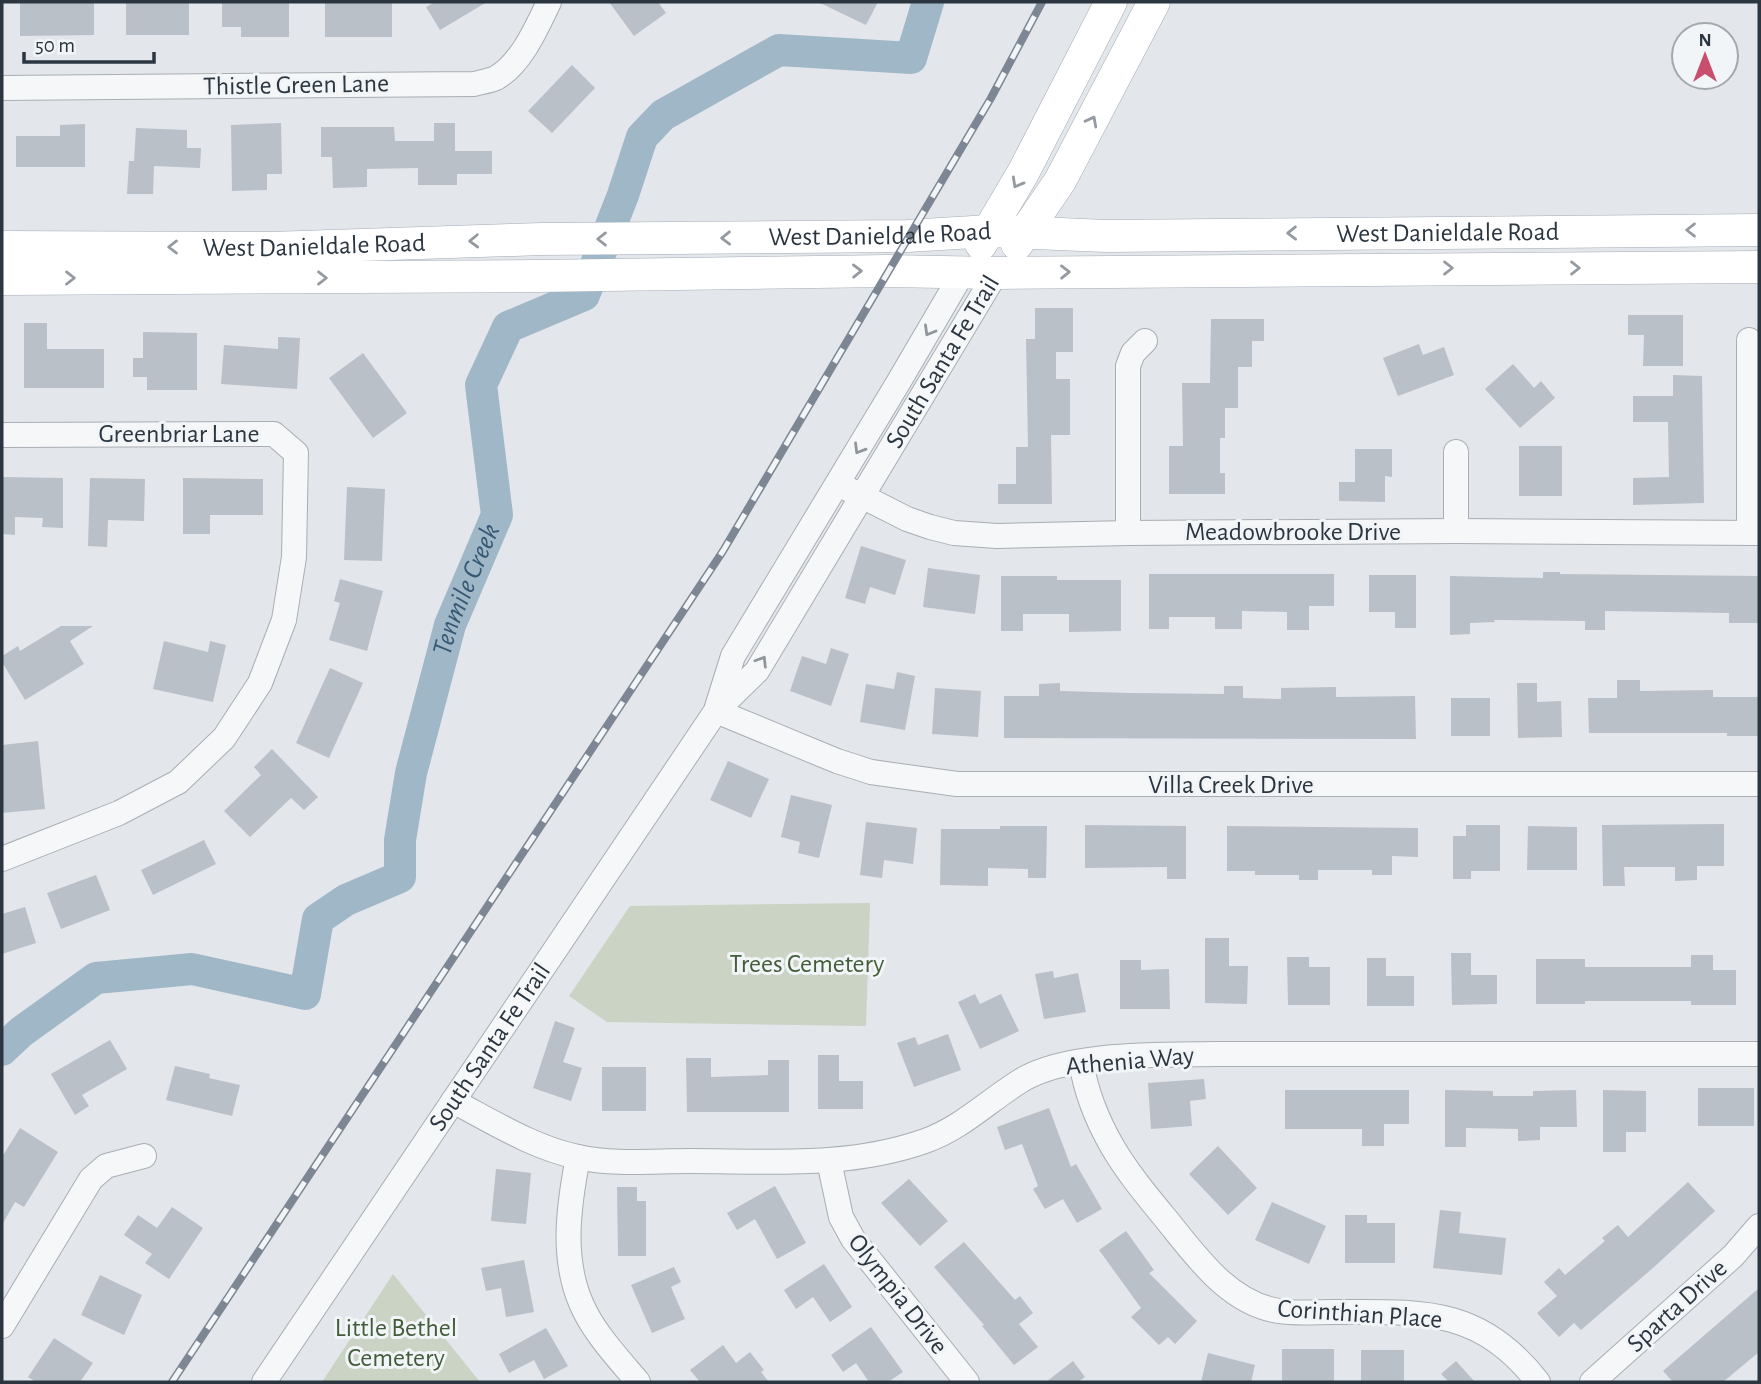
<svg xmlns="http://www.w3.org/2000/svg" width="1761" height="1384" font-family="'Alegreya Sans',sans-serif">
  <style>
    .green { fill: #cad3c4 }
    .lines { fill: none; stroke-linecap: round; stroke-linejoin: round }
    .river { stroke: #a0b7c8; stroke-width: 32 }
    .building { fill: #bac0c7 }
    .minor-casing { stroke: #a8aeb4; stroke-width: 26 }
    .major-casing { stroke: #a3acb5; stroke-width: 33 }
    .minor { stroke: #f5f7f8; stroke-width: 24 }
    .major { stroke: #fff; stroke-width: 32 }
    .rail-casing { stroke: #7d8793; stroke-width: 8 }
    .rail { stroke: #f2f5f7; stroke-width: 5; stroke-dasharray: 16; stroke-linecap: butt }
    .oneway { stroke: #959aa0 }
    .oneway2 { stroke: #90969c }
    .labels { text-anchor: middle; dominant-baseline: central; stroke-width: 6; stroke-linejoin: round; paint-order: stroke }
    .street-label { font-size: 26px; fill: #2b3641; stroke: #f2f5f7 }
    .park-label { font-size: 26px; fill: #435c39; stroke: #f2f5f7 }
    .water-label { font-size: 28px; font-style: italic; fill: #375873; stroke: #f2f5f7 }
  </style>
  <rect width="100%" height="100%" fill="#e3e6ea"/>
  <path class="green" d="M870 903 866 1026 607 1022 569 996 630 906Z
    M393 1274 480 1382H322Z"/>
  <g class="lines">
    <path class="river" id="s1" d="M2 1050 21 1032 96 978 192 969 305 994 318 919 346 900 400 877V840L411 773 450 625 497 515 481 385 508 327 584 295 623 195 642 137 663 115 779 50 911 58 928 2"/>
  </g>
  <path class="building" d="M20 2H94V35L20 36Z
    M126 2H189V35H126Z
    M222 2H289V37H241V27H222Z
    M325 2H392V37H325Z
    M435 2H487L440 30 426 7Z
    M609 2H658L666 13 634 36Z
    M818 2H878L866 25Z
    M572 65 595 88 552 133 528 111Z
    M281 123 282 174H267V190L232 191 231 125Z
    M434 123H455V151H492V174H457V185H418V168L367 169V187L333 188 332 157H321V127H394L395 141H434Z
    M85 124V167H16V136H60V125Z
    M136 128 187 130V148H201L200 168 154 166 153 194H127L129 161H134Z
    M1035 308H1073V352H1056V379H1070V435H1051L1052 504H998V484H1016V447H1028L1026 339H1035Z
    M1628 315H1683V366H1643L1644 335H1628Z
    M1211 319H1264V341H1252V367H1238V408H1225V438H1220V473H1225V494H1169V446H1183L1182 383H1210Z
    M24 323H47V349H104V388H24Z
    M143 332 197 333V390H147V377H133V358H143Z
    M278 337 300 338 297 389 221 384 224 345 278 349Z
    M1419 344 1423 355 1444 347 1454 375 1398 396 1383 358Z
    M363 353 407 413 373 438 329 378Z
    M1513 364 1534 388 1541 381 1555 398 1520 428 1485 389Z
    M1673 375 1702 376 1704 503 1633 505V478L1669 477 1668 422H1633V396H1673Z
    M1519 446H1562V496H1519Z
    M1355 449H1392V477L1385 476V502L1339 501V482H1355Z
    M2 477 63 478V528L42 527 43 518 15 517V535L2 534Z
    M90 478 145 479 144 521 108 520 107 547 88 546Z
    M183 478 263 479V515H210V534H183Z
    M347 487 385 489 382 561 344 560Z
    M861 546 906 560 895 595 870 587 865 604 845 598Z
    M928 568 980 575 975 614 923 607Z
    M1543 572H1560V574L1759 576V623H1729V613L1605 611V630H1585V621L1494 620 1495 622 1470 623V634L1450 635V576L1543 578Z
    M1149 574H1334V606H1309V630H1287V612L1242 611V629H1215V617H1169V629H1149Z
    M1369 575H1416V628H1395V612H1369Z
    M1001 576H1057V580H1121V631L1069 632V614H1023V631H1001Z
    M340 579 383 591 367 651 329 640 340 603 334 601Z
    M61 626H93L70 641 84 664 25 700 2 662V656L18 646 20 651Z
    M164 641 208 652 210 641 226 645 213 702 153 689Z
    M831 648 849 654 831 706 790 691 802 656 826 664Z
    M330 668 363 683 329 758 296 743Z
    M897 672 915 676 905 730 860 722 866 684 894 689Z
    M1617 680H1640V691L1713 690V697H1759V736H1727V733H1589L1588 698H1617Z
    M1060 683V691L1130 693 1224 694V686H1243V698L1281 699V688L1336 687V697L1415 696 1416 739 1004 738V696H1039V684Z
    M1517 683H1537V702L1561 701 1562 737 1518 738Z
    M935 688 981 691 978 737 932 734Z
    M1451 698H1490V736H1451Z
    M38 741 45 809 2 813V745Z
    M272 749 318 797 304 810 291 798 250 837 224 811 261 775 254 767Z
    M728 761 769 779 751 818 710 800Z
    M791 795 832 805 819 858 798 853 800 842 781 837Z
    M866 822 917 828 913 864 884 860 882 878 860 875Z
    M1724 824V866H1697V880L1675 881V867H1624L1625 886H1603L1602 825Z
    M1085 825 1186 826V879H1167V867L1085 868Z
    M1466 825H1500V871H1471V879H1453V836H1466Z
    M1000 826H1047L1046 878H1028V869L988 868V886L940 885 941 829H1000Z
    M1227 826 1418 828V857L1392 856V875H1372V870H1318V880H1299V875H1255V871H1227Z
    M1528 826 1577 827V870H1527Z
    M204 840 216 864 153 895 141 870Z
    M96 875 110 910 61 929 47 893Z
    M25 907 36 943 2 954V914Z
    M1205 938H1229V966H1248L1247 1004 1205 1003Z
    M1451 953H1471V975H1497V1004L1452 1005Z
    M1691 955H1713V970H1736V1005H1691V1001H1585V1004H1536V959H1585V967H1691Z
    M1287 957H1309V967H1330V1005H1288Z
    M1367 958H1386V976H1414V1006H1367Z
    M1120 960H1141V970L1169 969 1170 1009H1120Z
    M1053 971 1054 978 1078 973 1086 1012 1044 1019 1035 974Z
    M975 994 980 1004 1001 994 1019 1031 980 1049 958 1002Z
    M555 1021 575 1028 563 1062 582 1068 571 1101 533 1088Z
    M948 1034 961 1070 914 1087 897 1043 915 1037 918 1045Z
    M110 1040 127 1069 82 1095 89 1106 75 1115 51 1074Z
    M818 1055H839V1081H863V1109H818Z
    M686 1058H711V1077L768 1075V1060H789V1112H687Z
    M175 1066 210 1074 209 1078 240 1085 232 1116 166 1100Z
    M602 1067H646V1111H602Z
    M1204 1079 1206 1099 1190 1101 1192 1126 1151 1129 1148 1083Z
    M1698 1088H1754V1126H1698Z
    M1285 1090H1409V1124H1384V1146H1362V1129H1285Z
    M1445 1090 1493 1091V1096H1533V1091L1576 1090 1577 1127H1540V1140L1518 1141V1129L1466 1128V1147H1445Z
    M1603 1090 1646 1091V1132H1626V1152H1603Z
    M1049 1108 1071 1167 1076 1164 1102 1209 1077 1223 1063 1199 1045 1209 1033 1189 1038 1186 1022 1144 1005 1150 997 1127Z
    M20 1128 58 1152 24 1207 15 1202 2 1225V1157Z
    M1218 1146 1257 1188 1228 1215 1189 1174Z
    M496 1169 531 1173 526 1224 491 1221Z
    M909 1179 948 1221 920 1246 881 1203Z
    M1688 1182 1715 1211 1654 1267 1581 1330 1574 1323 1559 1337 1537 1313 1557 1296 1544 1282 1559 1268 1565 1275 1605 1241 1602 1238 1618 1225 1628 1237Z
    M775 1186 806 1243 777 1259 755 1219 737 1230 727 1213Z
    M617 1187H637V1201H646V1256H618Z
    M1272 1202 1326 1226 1309 1264 1255 1240Z
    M172 1207 203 1228 169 1279 145 1263 152 1254 124 1235 138 1215 157 1228Z
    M1440 1210 1461 1212 1459 1233 1506 1238 1502 1275 1433 1268Z
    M1345 1215H1367V1223H1395V1263H1345Z
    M1126 1231 1154 1270 1149 1273 1197 1321 1175 1344 1168 1337 1159 1345 1131 1317 1141 1308 1099 1250Z
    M964 1242 1015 1300 1020 1296 1033 1313 1019 1324 1038 1347 1014 1365 982 1326 984 1325 934 1267Z
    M524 1260 534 1312 506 1317 501 1288 486 1291 481 1268Z
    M824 1264 852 1307 830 1322 813 1297 796 1309 784 1290Z
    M674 1267 681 1282 671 1287 685 1319 652 1333 631 1285Z
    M100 1275 142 1295 124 1335 81 1315Z
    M1759 1288V1352L1723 1382H1673L1663 1371Z
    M871 1327 903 1372 888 1382H869L856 1363 843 1372 831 1355Z
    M546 1328 568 1366 544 1379 534 1360 509 1373 499 1354Z
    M54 1338 93 1363 80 1382H36L28 1377Z
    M723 1345 736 1363 750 1352 764 1370 761 1372 769 1382H700L690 1370Z
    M1282 1349H1334V1382H1282Z
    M1361 1350H1404V1382H1361Z
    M1208 1353 1255 1365 1251 1382H1201Z
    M1073 1361 1085 1377 1078 1382H1046Z
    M1456 1361 1475 1382H1449L1441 1374Z"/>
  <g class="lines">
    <g class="minor-casing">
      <g id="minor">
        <path d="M2 88 474 84C481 82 489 81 496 78 521 64 537 27 549 2"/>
        <path d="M1749 340V533"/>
        <path d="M2 435 274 434 296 453 294 557 284 620 260 683 224 738 178 782 119 813 2 859"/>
        <path d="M1456 452V531"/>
        <path d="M838 484 907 519 930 527 954 533 997 536 1128 533 1456 531 1759 533"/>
        <path d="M1128 533V366L1133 353 1145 341"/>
        <path d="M717 707 733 656 898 383 963 272"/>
        <path d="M716 711 837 761 871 772 957 784H1759"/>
        <path d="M1081 1062C1086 1092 1097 1120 1112 1146 1127 1172 1147 1196 1166 1219 1196 1256 1229 1304 1279 1311 1296 1314 1315 1312 1332 1312 1420 1312 1479 1306 1538 1382"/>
        <path d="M453 1101C493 1122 534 1148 578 1157 613 1165 653 1161 689 1161 768 1161 849 1168 925 1141 962 1128 989 1100 1022 1080 1068 1052 1162 1055 1215 1054H1759"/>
        <path d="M578 1157C569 1204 561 1257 581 1303 593 1332 618 1358 638 1382"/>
        <path d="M829 1161 841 1217 853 1239 967 1382"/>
        <path d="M2 1326 91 1179 106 1166 144 1156"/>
        <path id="s2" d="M264 1382 716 711 757 671 996 273"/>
        <path d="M1592 1382 1733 1256 1759 1226"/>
      </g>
    </g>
    <g class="major-casing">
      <g id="major">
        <path d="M981 244 1023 173 1111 2"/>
        <path d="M1017 244 1060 181 1154 2"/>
        <path id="s3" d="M2 247 271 248 542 239 907 236 990 231 1106 236 1759 230"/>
        <path d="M2 279 537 276 888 271 996 273 1759 267"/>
      </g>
    </g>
    <use href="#minor" class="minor"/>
    <use href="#major" class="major"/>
    <g class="rail-casing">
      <path id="rail" d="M172 1382 723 551 991 98 1042 2"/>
    </g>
    <use href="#rail" class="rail"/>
  </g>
  <defs><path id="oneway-chevron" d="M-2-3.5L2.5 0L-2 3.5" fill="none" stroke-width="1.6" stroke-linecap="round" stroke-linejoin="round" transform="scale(1.75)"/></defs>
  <g class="oneway">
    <use href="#oneway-chevron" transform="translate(1092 121) rotate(-62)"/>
    <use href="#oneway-chevron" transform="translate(1017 183) rotate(119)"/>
    <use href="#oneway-chevron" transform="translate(1691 230) rotate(180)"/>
    <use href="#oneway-chevron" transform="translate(1292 233) rotate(179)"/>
    <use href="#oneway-chevron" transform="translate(726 238) rotate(179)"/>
    <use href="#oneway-chevron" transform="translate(602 239) rotate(-180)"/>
    <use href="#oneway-chevron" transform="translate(474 241) rotate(178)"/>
    <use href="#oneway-chevron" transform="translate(173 247) rotate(-180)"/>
    <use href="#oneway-chevron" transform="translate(1448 268)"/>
    <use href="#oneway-chevron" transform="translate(1575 268)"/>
    <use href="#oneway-chevron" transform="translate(857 271) rotate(-1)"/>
    <use href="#oneway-chevron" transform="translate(1065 272) rotate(-1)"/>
    <use href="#oneway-chevron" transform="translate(70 278)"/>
    <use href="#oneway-chevron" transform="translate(322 278)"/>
  </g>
  <g class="oneway2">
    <use href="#oneway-chevron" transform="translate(929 331) rotate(120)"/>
    <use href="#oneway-chevron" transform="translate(859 449) rotate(121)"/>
    <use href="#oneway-chevron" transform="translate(762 661) rotate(-58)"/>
  </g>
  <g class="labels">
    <g class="street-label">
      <text transform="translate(296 85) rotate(-1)">Thistle Green Lane</text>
      <text stroke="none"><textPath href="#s3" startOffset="1446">West Danieldale Road</textPath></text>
      <text stroke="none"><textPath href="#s3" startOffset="878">West Danieldale Road</textPath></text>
      <text stroke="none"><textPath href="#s3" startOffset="312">West Danieldale Road</textPath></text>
      <text stroke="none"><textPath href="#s2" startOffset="1227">South Santa Fe Trail</textPath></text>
      <text x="179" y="434">Greenbriar Lane</text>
      <text x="1293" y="532">Meadowbrooke Drive</text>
      <text x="1231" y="785">Villa Creek Drive</text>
      <text stroke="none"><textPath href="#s2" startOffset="404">South Santa Fe Trail</textPath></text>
      <text transform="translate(1130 1061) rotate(-5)">Athenia Way</text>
      <text transform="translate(898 1294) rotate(52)">Olympia Drive</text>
      <text transform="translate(1677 1306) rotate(-42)">Sparta Drive</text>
      <text transform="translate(1360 1314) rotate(4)">Corinthian Place</text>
    </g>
    <g class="park-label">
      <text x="807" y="964">Trees Cemetery</text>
      <text x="396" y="1328">Little Bethel<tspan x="396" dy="30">Cemetery</tspan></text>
    </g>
    <g class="water-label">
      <text stroke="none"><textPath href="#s1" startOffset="796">Tenmile Creek</textPath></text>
    </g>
  </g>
  <rect width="1761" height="1384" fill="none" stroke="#2b3641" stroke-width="7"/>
  <g transform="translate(1705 56)"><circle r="33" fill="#f2f5f7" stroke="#a2a9ae" stroke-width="2"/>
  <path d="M0-5L12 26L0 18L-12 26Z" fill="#c74f6d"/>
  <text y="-10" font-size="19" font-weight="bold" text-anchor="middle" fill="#2b3641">N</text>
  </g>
  <path d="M24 52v10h130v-10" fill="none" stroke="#2b3641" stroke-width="3.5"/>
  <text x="35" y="52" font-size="21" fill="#2b3641" stroke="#f2f5f7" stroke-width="5" paint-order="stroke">50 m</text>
</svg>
